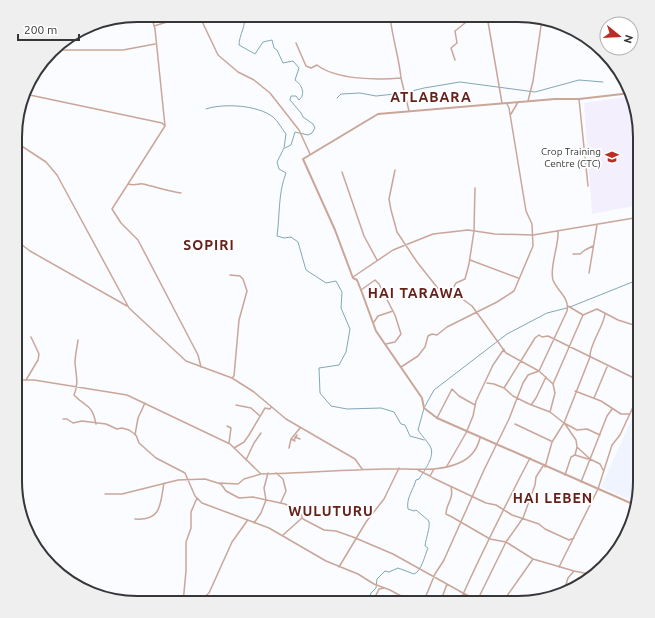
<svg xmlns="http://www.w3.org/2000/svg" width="655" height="618" font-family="Ubuntu,sans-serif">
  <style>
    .built { fill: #eff4ff }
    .education { fill: #f3effc }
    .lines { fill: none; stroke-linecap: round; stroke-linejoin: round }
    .stream { stroke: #82a8b4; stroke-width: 1 }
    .minor { stroke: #caa698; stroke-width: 1.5 }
    .tertiary { stroke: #caa698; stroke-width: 2 }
    .labels { text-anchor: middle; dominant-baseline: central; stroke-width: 3.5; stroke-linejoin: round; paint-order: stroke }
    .poi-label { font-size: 10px; fill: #363638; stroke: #fff; text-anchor: end }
    .district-label { font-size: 14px; font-weight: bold; letter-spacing: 1px; fill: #66211b; stroke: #fff }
    .rim { fill: none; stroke: #363638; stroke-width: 2 }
  </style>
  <rect width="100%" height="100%" fill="#fafcff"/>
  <path class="built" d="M635 412 640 414V489L636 502 601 487Z"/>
  <path class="education" d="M633 96 639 124 634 206 592 214 584 103Z"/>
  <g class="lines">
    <path class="stream" d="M244 15C247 25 239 35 239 45L255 54 263 42 272 40 274 48 277 50 283 63 293 61 299 68 295 80C302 85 306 94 299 100L296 96H291L290 100 301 113 303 117 313 124 315 128 312 133 308 135 295 132 291 145 285 148
      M337 98 341 94 360 93 376 96 404 93 424 88 460 82 535 92 579 80 603 82
      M206 109C223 103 258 105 273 117 278 121 282 129 286 134L284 148 277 162 279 169 286 173C278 193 280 215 277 236L284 238 291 237 298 242 306 270 326 283 336 281 342 292 341 308 350 329 346 352 339 365 319 368 320 393 331 406 347 409 381 408 394 412 401 424 405 425 410 436 424 440
      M570 307 640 279
      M368 603 371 593 376 588 377 579 385 571 389 572 398 568 414 574C421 572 425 555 428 548L425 546C426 537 430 530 429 521L416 510 414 511 408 509C406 498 413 491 416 480L419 479C424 471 436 456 430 446 427 441 422 436 418 430L424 408 434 390 507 334 547 313 567 308"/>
    <path class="minor" d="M151 15 155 29 165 126
      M199 15 218 55 238 72 254 80 270 93 299 130 310 154
      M390 16C392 37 399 57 401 78
      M487 16 502 103
      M154 26 190 15
      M296 43 306 66 311 68 317 65C336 80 378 80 401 78L409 111
      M55 47 58 50H123L155 44
      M455 60 451 48 457 43 455 31 470 19 471 16
      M25 94 162 123 165 126 112 209 121 223 138 240 198 355 201 367
      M579 99 588 186
      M528 101 533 81 542 19
      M511 114 518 102
      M17 143 46 162 57 175 129 308 186 361 232 378 254 392 286 419 355 459 362 469
      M395 170 389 199 391 210 397 232 417 262 440 291 461 298 472 306 506 353 539 371 553 384
      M342 172 364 236 377 260
      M128 184C136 186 139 183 143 184 156 187 168 191 181 193
      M634 218 640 134
      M17 241 30 251 127 306
      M573 254H580L585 250 593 246
      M470 260 518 278
      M589 273 597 225
      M230 275 240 276 243 279 247 291 239 320 234 376 232 378
      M353 277 393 250 433 234 468 230 495 234 533 235 640 217
      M361 290 375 280 379 284 395 315 401 334 395 342 386 344
      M450 294 456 283 465 279 469 264 474 231 475 188
      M568 306 583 315
      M374 322 378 316 393 311
      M78 340C77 348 75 356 75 363 76 375 79 384 74 395 86 408 92 403 96 424
      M401 367 418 356 425 347 428 336 432 334 437 335 447 327 497 302 514 291 533 246 532 224 526 211 509 108 507 104
      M16 380H34L127 395 230 444 261 474C302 473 342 470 383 469 408 468 437 473 459 463 471 458 477 450 480 438
      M26 380 38 360 39 354 31 337
      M487 383 494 384 504 388 513 396 529 404 550 412 564 423 577 430 587 429 600 435
      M504 388 535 338 539 335 542 337 548 336 640 381
      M575 391 601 401 621 414H629
      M594 398 607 367
      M236 405 251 408 260 416
      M531 405 536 398 546 377
      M550 412 555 393 553 384 583 315 597 309 618 320 640 327
      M437 418 452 389 459 396 475 405
      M63 419H67L73 423 82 421 106 424 117 429 122 428 129 430 136 435 139 443 156 458 185 473 195 496 202 503 269 528 326 561 358 574 374 584 390 590 414 603
      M515 424 551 441
      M565 424 576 440 577 447 590 459 600 464 603 470
      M227 426 231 428 229 443
      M135 435 138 418 145 403
      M295 437 300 439
      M294 440 297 435
      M295 441 291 439 300 428
      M234 448 244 442 249 435 265 408 270 409 271 407
      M289 448 291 439
      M575 455 577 447
      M246 460 254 443 261 433
      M447 466 466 433 473 416 476 401 493 365 504 349
      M545 467 552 442 564 423 590 357C589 345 603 328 605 314
      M434 469 430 476 433 478 486 503 496 505 512 515 539 524 545 529 569 540 574 538
      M418 470 430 476
      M276 473 283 479 286 491 281 502
      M565 475 571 457 575 455 588 459
      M581 482 607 416 612 409
      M219 483 238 484 244 479 261 474
      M451 487C454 500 446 503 446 514L452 517 490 539 506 542 533 559 574 571 594 575
      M105 494H122L178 480 205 479 221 484 226 491 239 498 253 497 285 504 299 511 303 519 324 530 336 531 353 537 393 554 463 593 483 603
      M135 519C162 521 160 504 164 483
      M254 523 261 513 266 500 264 488 268 473
      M283 535 302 518
      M339 567 366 522 384 499 399 468
      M559 567 598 489 612 445 620 435 640 392
      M563 594 568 578 574 571
      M205 598 204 600 207 603
      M478 599 506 542 523 518 535 485 536 477 543 466
      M182 603 202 599 209 593 232 542 247 521
      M183 603 186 571V542L191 528V512L197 498
      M352 603 359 599 375 597 379 589 384 588
      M423 603 435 574 444 560 484 470 509 419 523 383 528 375 539 371 567 311C570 298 557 291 553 280 549 268 559 245 558 232
      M440 603 447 584
      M459 603C481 554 505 506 530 458
      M502 603 533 559"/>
    <path class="tertiary" d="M631 93 579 99H555L378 114 303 159 335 230 353 278 357 280 361 290 376 331 422 398 424 408 437 418 635 505"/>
  </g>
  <defs>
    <g id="university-bare" transform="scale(1.08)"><path d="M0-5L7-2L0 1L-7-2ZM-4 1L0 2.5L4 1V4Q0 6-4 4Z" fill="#bb2d24" stroke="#fff" stroke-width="2.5" paint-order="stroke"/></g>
  </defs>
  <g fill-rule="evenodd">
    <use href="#university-bare" x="612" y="157"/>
  </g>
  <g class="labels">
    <g class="poi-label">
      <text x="601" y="151">Crop Training<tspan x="601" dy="12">Centre (CTC)</tspan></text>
    </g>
    <g class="district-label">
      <text x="431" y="97">ATLABARA</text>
      <text x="209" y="245">SOPIRI</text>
      <text x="416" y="293">HAI TARAWA</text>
      <text x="553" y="498">HAI LEBEN</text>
      <text x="331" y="511">WULUTURU</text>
    </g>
  </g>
  <path d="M0 0H655V618H0ZM137 22H518A115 115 0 0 1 633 137V481A115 115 0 0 1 518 596H137A115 115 0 0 1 22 481V137A115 115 0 0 1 137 22Z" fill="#efefef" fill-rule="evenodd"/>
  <path class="rim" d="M137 22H518A115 115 0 0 1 633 137V481A115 115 0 0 1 518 596H137A115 115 0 0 1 22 481V137A115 115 0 0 1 137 22Z"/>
  <g transform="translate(619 36) rotate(108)"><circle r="19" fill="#ffffff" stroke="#afafaf"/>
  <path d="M0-3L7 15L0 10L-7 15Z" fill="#bb2d24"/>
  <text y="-6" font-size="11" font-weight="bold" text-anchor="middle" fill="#363638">N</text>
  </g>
  <path d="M18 34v6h61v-6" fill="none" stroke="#363638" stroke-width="2"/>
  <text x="24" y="34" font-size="12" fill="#363638" stroke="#ffffff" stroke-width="3" paint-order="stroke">200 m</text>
</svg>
